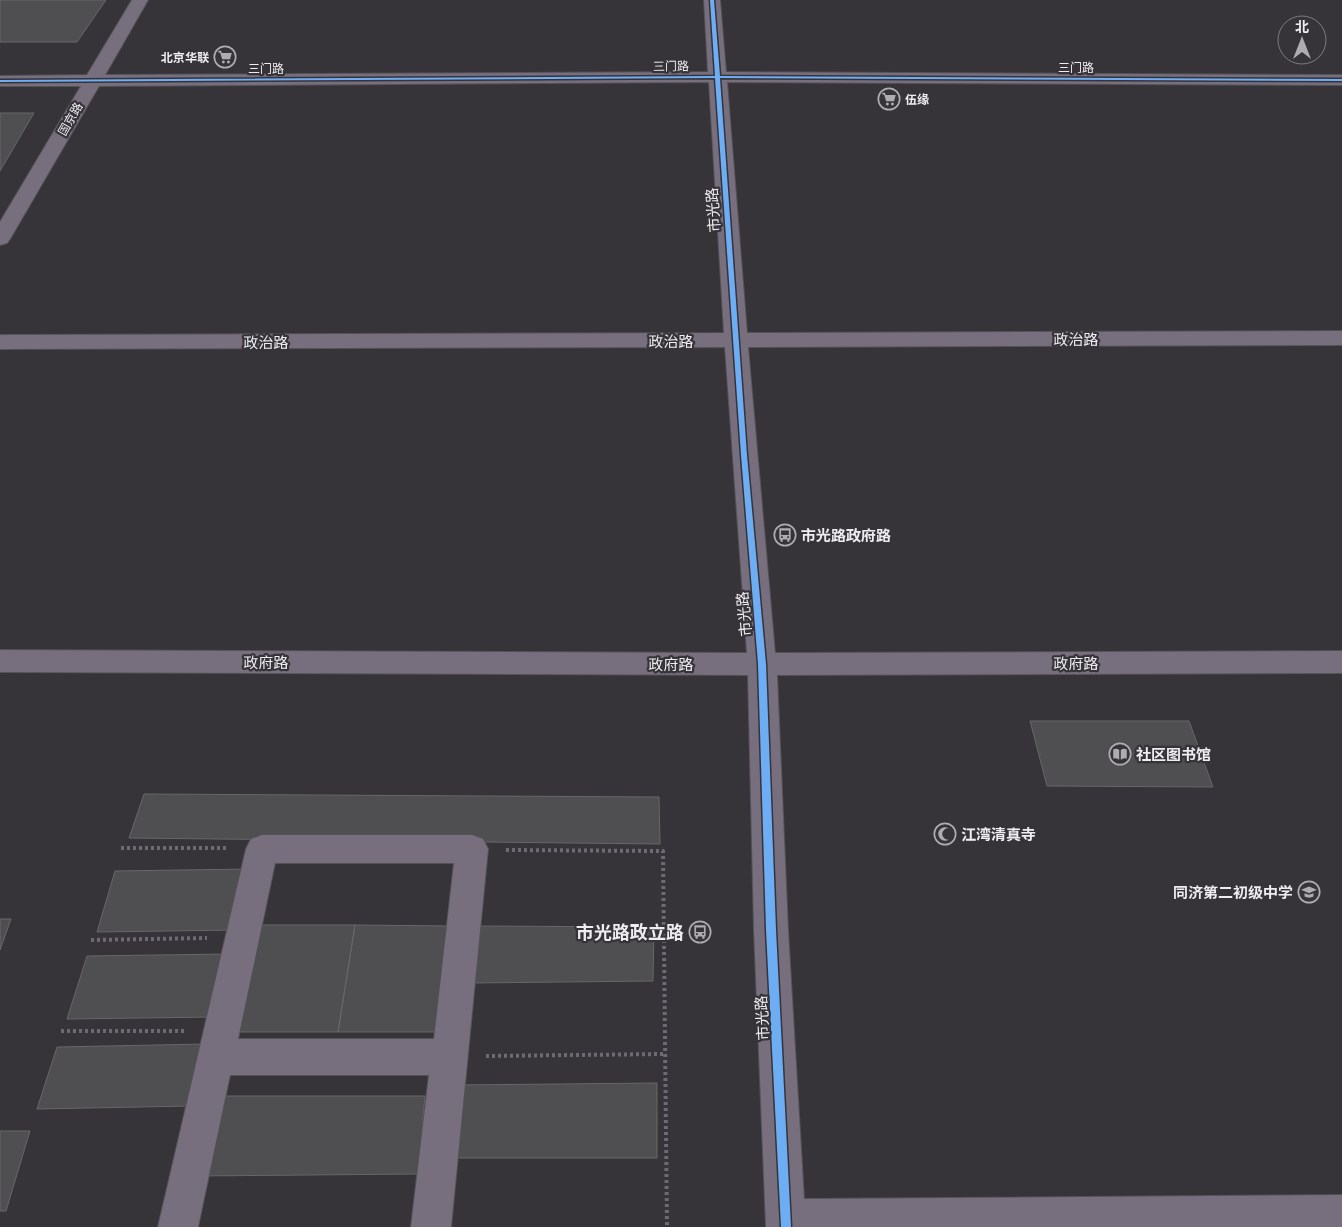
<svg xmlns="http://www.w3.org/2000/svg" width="1342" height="1227" font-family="Manrope,'Noto Sans SC',sans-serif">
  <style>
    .building { fill: #4f4e51; stroke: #686669 }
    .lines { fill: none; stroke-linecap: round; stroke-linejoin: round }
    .minor-casing { stroke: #535255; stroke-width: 2 }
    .path { stroke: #6e6a74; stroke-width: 4; stroke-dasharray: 3 3; stroke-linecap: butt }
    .minor { fill: #776e7e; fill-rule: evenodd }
    .cycleway-casing { stroke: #363339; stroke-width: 3 }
    .cycleway { fill: #6dadf4; fill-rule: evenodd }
    .labels { text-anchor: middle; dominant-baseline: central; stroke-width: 4.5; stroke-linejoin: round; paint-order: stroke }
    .far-poi-label { font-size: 12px; font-weight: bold; fill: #eeecf0; stroke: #363339; text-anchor: end }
    .far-street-label { font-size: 12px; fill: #eeecf0; stroke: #363339 }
    .street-label { font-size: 15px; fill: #eeecf0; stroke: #363339 }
    .poi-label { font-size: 15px; font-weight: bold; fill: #eeecf0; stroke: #363339; text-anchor: start }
    .near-poi-label { font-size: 18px; font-weight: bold; fill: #eeecf0; stroke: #363339; text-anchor: end }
  </style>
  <rect width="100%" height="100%" fill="#363438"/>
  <path class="building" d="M0 0H106L77 42H0Z
    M0 113H34L0 171Z
    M1030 721H1189L1213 787 1047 786Z
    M144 794 659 797 660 844 129 838Z
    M249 869 235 930 97 932 115 871Z
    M0 919H11L0 950Z
    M255 925H355L338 1032H232Z
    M355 925 453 926 443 1032H338Z
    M479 926 654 927 653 981 472 983Z
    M227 954 213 1017 67 1019 87 956Z
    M205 1044 191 1106 37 1109 57 1047Z
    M657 1083V1158H448L457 1085Z
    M217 1096H425L418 1174 198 1176Z
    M0 1131H30L6 1211H0Z"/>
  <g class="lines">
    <g class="minor-casing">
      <path id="minor" d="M132 0H148L105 75 708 72 704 0H720L726 72 1342 75V85L727 82 747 333 1342 331V345L748 347 775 653 1342 651V673L777 675 788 930 804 1199 1342 1195V1227H766L754 930 748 675 0 672V650L747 653 725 347 0 349V335L724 333 709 82 99 86 10 239 7 243 0 245V222L81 86H0V76L87 75Z
        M262 835H472L483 839 488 849 451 1227H411L429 1075H230L198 1227H158L246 849 251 839ZM275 863H454L434 1039H238Z"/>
    </g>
    <path class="path" d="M121 848H226
      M506 850 663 851 667 1227
      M91 940 207 938
      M61 1031H185
      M486 1056 665 1054"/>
    <use href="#minor" class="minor"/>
    <g class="cycleway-casing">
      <path id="cycleway" d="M710 0H714L720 76 1342 79V81L720 78 747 455 766 664 776 930 791 1227H781L766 930 758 664 741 455 715 78 0 82V80L715 76Z"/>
    </g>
    <use href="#cycleway" class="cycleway"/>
  </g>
  <defs>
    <g id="supermarket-ring" transform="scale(1.125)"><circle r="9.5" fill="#363339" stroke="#aeacb0" stroke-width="1.5"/><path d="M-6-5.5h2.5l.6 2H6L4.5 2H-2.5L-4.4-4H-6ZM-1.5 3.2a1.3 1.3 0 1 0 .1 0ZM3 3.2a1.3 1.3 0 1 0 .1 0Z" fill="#aeacb0"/></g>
    <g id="bus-ring" transform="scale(1.125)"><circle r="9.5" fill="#363339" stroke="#aeacb0" stroke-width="1.5"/><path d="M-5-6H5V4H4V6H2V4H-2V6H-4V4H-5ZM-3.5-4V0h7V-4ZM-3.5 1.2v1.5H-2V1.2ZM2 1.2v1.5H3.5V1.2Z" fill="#aeacb0"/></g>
    <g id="library-ring" transform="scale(1.125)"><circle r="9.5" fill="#363339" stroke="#aeacb0" stroke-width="1.5"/><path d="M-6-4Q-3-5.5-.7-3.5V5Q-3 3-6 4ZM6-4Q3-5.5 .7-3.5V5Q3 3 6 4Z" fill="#aeacb0"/></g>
    <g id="mosque-ring" transform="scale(1.125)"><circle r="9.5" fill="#363339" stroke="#aeacb0" stroke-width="1.5"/><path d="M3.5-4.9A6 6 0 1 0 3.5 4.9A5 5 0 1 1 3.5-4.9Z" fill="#aeacb0"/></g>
    <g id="school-ring" transform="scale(1.125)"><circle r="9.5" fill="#363339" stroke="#aeacb0" stroke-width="1.5"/><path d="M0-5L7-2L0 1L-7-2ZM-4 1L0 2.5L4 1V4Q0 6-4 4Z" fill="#aeacb0"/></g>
  </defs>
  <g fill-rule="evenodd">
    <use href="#supermarket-ring" x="225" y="57"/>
    <use href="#supermarket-ring" x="889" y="99"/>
    <use href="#bus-ring" x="785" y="535"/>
    <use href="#library-ring" x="1120" y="754"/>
    <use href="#mosque-ring" x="945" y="834"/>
    <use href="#school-ring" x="1309" y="892"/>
    <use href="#bus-ring" x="700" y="932"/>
  </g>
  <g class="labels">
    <g class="far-poi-label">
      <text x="209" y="57">北京华联</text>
      <text x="905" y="99" text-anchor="start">伍缘</text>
    </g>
    <g class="far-street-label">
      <text transform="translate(671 66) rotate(-1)">三门路</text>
      <text x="1076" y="67">三门路</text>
      <text x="266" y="68">三门路</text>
      <text transform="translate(70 119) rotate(-60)">国京路</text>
    </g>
    <g class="street-label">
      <text transform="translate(713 210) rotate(-94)">市光路</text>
      <text x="1076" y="339">政治路</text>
      <text x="671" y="341">政治路</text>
      <text x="266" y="342">政治路</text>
      <text transform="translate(744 614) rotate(-95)">市光路</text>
      <text x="266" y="662">政府路</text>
      <text x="1076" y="663">政府路</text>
      <text x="671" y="664">政府路</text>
      <text transform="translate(762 1018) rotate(-93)">市光路</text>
    </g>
    <g class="poi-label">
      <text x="801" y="535">市光路政府路</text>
      <text x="1136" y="754">社区图书馆</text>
      <text x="961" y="834">江湾清真寺</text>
      <text x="1293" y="892" text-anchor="end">同济第二初级中学</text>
    </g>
    <g class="near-poi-label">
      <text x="684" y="932">市光路政立路</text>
    </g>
  </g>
  <g transform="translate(1302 40)"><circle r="24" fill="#363339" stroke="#807d82"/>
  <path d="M0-4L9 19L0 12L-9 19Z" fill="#aeacb0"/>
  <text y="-8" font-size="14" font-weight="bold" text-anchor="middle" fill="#eeecf0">北</text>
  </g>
</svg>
